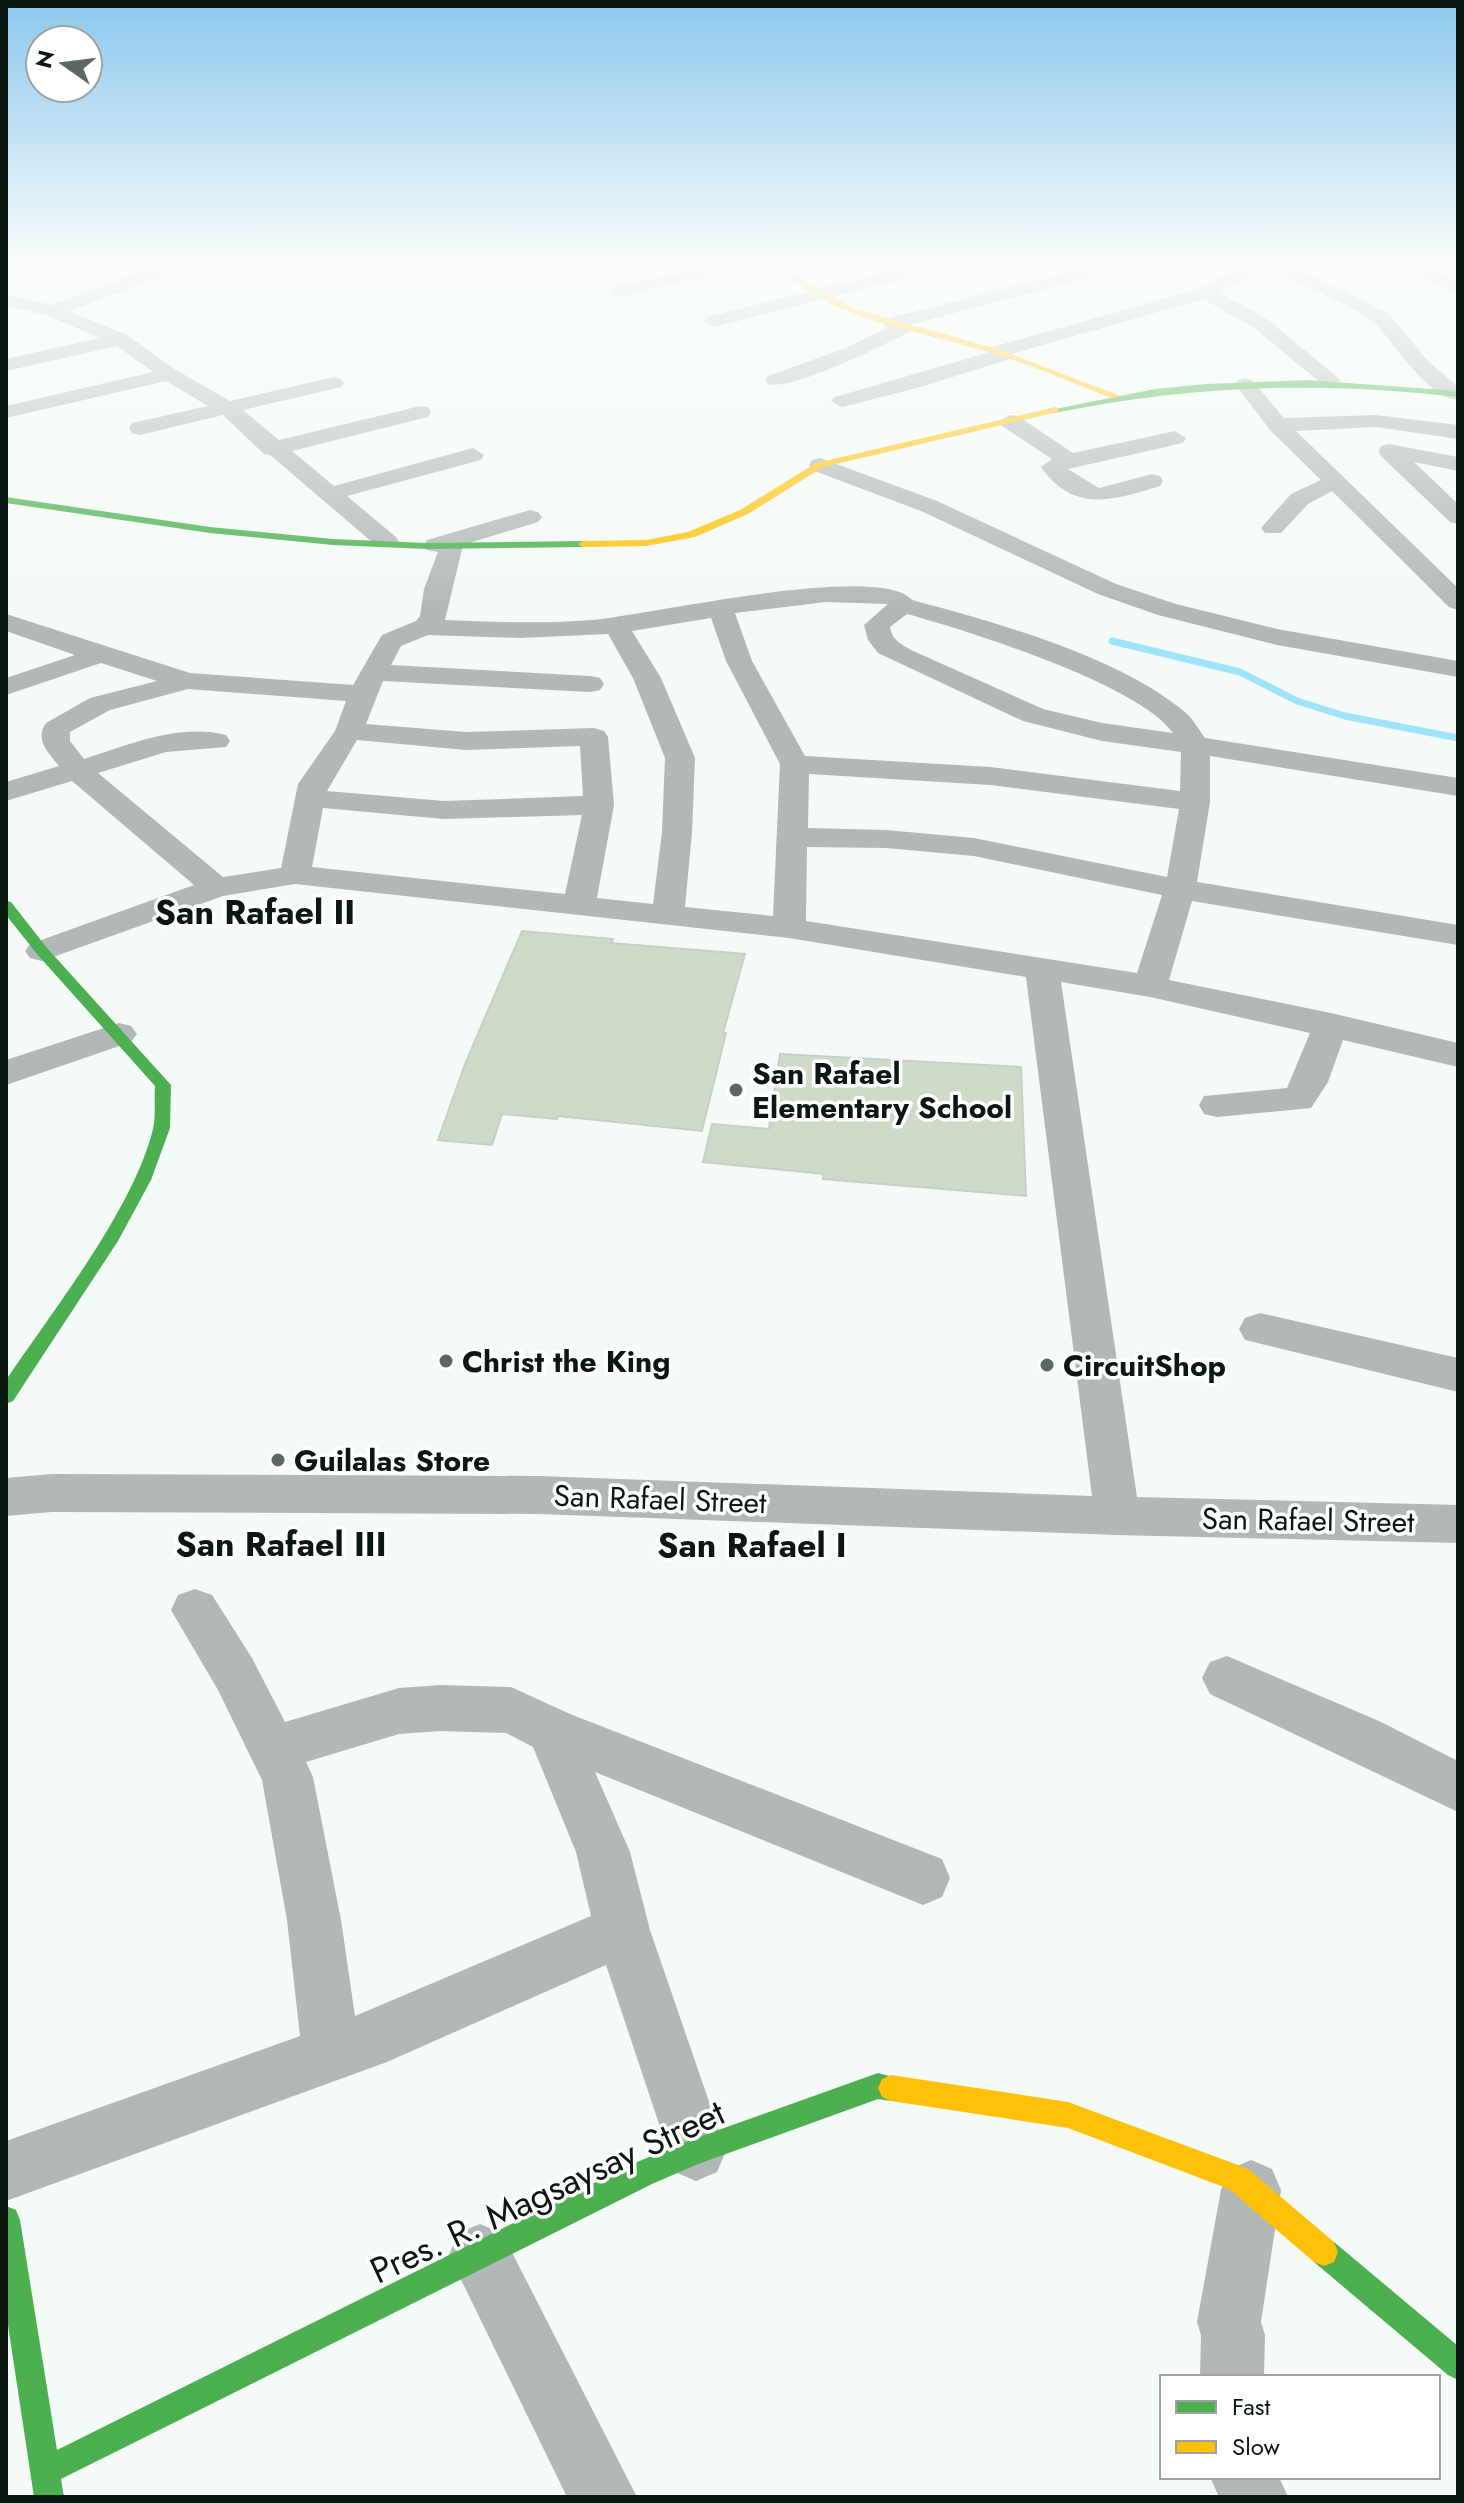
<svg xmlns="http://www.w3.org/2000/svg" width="1464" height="2503" font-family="Jost,sans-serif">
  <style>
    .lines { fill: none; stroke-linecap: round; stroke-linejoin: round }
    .stream { stroke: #9fe4f8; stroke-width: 7 }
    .building { fill: #cfdbc9; stroke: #c9cfc8; stroke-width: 2 }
    .street { fill: #b2b8b7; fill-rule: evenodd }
    .fast { fill: #4caf50; fill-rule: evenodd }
    .slow { fill: #ffc107; fill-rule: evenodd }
    .poi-dot { fill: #5d6762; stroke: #fff; stroke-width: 3 }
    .labels { text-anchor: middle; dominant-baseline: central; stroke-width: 7; stroke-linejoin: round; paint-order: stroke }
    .poi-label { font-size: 30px; font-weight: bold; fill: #0b1811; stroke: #fff; text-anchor: start }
    .street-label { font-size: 30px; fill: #0b1811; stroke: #fff }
    .quarter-label { font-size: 34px; font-weight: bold; fill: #0b1811; stroke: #fff }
    .near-street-label { font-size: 36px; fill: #0b1811; stroke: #fff }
  </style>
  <rect width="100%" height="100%" fill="#f4faf7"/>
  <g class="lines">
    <path class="stream" d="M1112 641 1240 672 1297 701 1345 716 1458 738"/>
  </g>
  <path class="building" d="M522 931 613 939 611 943 745 954 723 1033H726L702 1131 558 1116 557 1119 502 1114 492 1145 438 1140 465 1064Z
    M780 1054 1021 1067 1026 1196 823 1179 824 1174 703 1162 712 1124 769 1129Z"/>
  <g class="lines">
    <path class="street" d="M165 263H190L187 267 69 311 127 335 176 370 230 401 334 377 341 379 344 383 341 387 243 410 279 440 420 406 428 407 431 412 428 417 292 451 334 486 473 448 484 455 481 460 347 496 396 537 399 542 396 547H378L270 455 264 454 223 415 140 435 132 433 129 428 132 423 208 406 166 381 6 418V406L153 372 117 346 6 371V359L100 338 46 315 6 306V294L51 305Z
      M727 263H771L762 268 690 280 619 297 610 291 619 285Z
      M923 263H953L950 267 714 327 704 321 707 317Z
      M1105 263H1135L1132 267 912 324 914 327 911 331C885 344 793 391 768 384L765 380 768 376 843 349 887 328 882 323 885 319Z
      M1249 263H1281L1298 269 1388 313 1428 361 1458 387V399C1433 403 1393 343 1377 325 1364 310 1286 277 1265 269L1219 293 1267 319 1337 377 1340 381 1337 385H1323L1253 327 1203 299 1012 354 1010 359 917 388 842 407 831 401 835 397 987 353 989 348 1198 289Z
      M1392 263H1416L1458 281V294Z
      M1245 378 1252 380 1284 418 1376 415 1458 425V439L1376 427 1296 431 1458 588V610L1449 607 1332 491 1308 504 1281 533H1265L1261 528 1291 494 1321 480 1270 430 1238 388 1235 384 1238 380Z
      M1010 415 1018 416 1073 453 1175 431 1186 438 1183 443 1068 469 1099 488 1152 474 1160 476 1163 481 1160 486C1114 500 1074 514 1041 467L1052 459 1002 426 999 421Z
      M1389 444 1458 457V471L1414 462 1458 504V524L1450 522 1381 456 1378 451 1381 446Z
      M820 458 937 501 1116 584 1176 604 1277 629 1458 661V677L1277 645 1158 615 1098 594 921 511 812 470 809 465 812 460Z
      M530 510 538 512 542 517 538 522 463 545 445 620C494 622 543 624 592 620 648 615 879 562 912 600 995 622 1121 657 1186 713 1194 720 1199 730 1205 738L1458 778V796L1210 756V802L1197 882 1458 925V945L1192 901 1169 980 1331 1013 1458 1043V1067L1343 1040 1328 1082 1311 1108 1217 1117 1204 1114 1199 1105 1204 1096 1287 1088 1310 1033 1150 997 1061 982 1137 1497 1458 1505V1543L1117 1535 539 1514 52 1512 6 1516V1478L52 1474 539 1476 1092 1496 1026 977 789 938 295 884 223 896 42 961 30 958 25 951 30 944 194 885 72 781 6 801V782L59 766C49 753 34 740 46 723L90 698 157 681 101 663 6 695V678L75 655 6 631V614L190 673 353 685 382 635 416 621 420 616 424 589 438 552 427 550 424 545 427 540ZM826 602 888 604 864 625 868 640 878 653 1023 721 1102 741 1181 752 1180 791 990 767 805 756 752 661 735 613ZM907 614C968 631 1139 684 1173 733L1102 723 1043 709 911 650C901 644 892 640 890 627ZM711 618 726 661 780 764 773 916 685 907 692 832 695 758 661 678 632 631ZM608 634 633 678 665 758 662 832 653 904 597 898 614 805 608 737 604 731 594 728 466 732 366 724 383 681 590 692 600 690 604 684 600 678 590 676 391 665 401 646 428 635 520 638ZM188 689 346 701 335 731 298 784 281 868 223 877 98 773 166 752 226 747 230 741 226 735C179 723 128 745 84 759L70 741V732L110 710ZM357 740 466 750 580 746 583 796 444 801 327 791ZM809 774 990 785 1179 809 1167 877 974 838 886 830 808 828ZM323 808 444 819 582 815 565 894 312 867ZM807 847 886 848 974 856 1162 895 1137 973 806 921Z
      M119 1023 131 1026 137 1034 131 1042 6 1085V1060Z
      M1260 1313 1458 1358V1392L1245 1340 1239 1329 1245 1318Z
      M195 1589 212 1595 252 1658 285 1722 399 1688 440 1685 511 1687 570 1714 942 1859 950 1878 942 1897 923 1905 595 1772 630 1852 650 1930 726 2151 717 2172 696 2181 675 2172 606 1965 387 2062 6 2201V2141L300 2036 287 1920 262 1780 218 1690 171 1610 178 1595ZM440 1731 506 1733 533 1747 576 1852 591 1916 355 2016 341 1920 313 1777 306 1762 399 1734Z
      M1227 1656 1379 1721 1458 1761V1812L1210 1694 1202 1678 1210 1662Z
      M1251 2160 1272 2169 1281 2190 1261 2322 1265 2335 1264 2377H1200L1201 2335 1197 2322 1221 2190 1230 2169Z
      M480 2224 502 2233 637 2497H567L449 2255 458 2233Z
      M1210 2477H1279L1288 2497H1219Z"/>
    <path class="fast" d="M1307 380 1458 391V397C1321 381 1190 385 1055 413L1050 410 1155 389 1206 384Z
      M6 497 210 527 333 539 427 543 583 541 588 544 583 547 427 549 333 545 210 533 6 503Z
      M6 901 11 902 47 948 171 1085 170 1128 151 1180 118 1241 13 1401 6 1404V1380C53 1310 133 1210 153 1129 156 1116 154 1100 155 1086L37 954 6 915Z
      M878 2073 900 2079 904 2088 900 2097 891 2101 878 2099 698 2164 652 2184 61 2479 64 2497H34L6 2312V2206L16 2210 20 2220 57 2450 632 2164 696 2138Z
      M1324 2238 1334 2242 1458 2346V2380L1448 2375 1314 2262 1310 2252 1314 2242Z"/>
    <path class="slow" d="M773 263H782L804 281 856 309 998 349 1120 396 1112 398C1072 383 1032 365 991 353 916 329 831 322 773 263Z
      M1055 407 1058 408V412L823 467 748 514 695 537 646 546 583 547 578 544 583 541 646 540 688 532 740 510 816 463Z
      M891 2075 1068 2102 1238 2165 1248 2169 1334 2242 1338 2252 1334 2262 1324 2266 1314 2262 1229 2189 1068 2128 891 2101 882 2097 878 2088 882 2079Z"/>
  </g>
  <linearGradient id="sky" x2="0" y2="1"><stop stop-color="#8bc7ee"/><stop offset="0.43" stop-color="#fafdfb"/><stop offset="1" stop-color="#fafdfb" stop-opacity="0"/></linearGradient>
  <rect width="1464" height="613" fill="url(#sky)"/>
  <g class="poi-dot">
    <circle cx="736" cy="1090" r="8"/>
    <circle cx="446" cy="1361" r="8"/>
    <circle cx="1047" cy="1365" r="8"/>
    <circle cx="278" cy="1460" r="8"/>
  </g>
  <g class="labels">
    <g class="poi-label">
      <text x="752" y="1073">San Rafael<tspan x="752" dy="34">Elementary School</tspan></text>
      <text x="462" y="1361">Christ the King</text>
      <text x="1063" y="1365">CircuitShop</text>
      <text x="294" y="1460">Guilalas Store</text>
    </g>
    <g class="street-label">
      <text transform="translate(660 1499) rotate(2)">San Rafael Street</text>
      <text transform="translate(1308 1520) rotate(1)">San Rafael Street</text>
    </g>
    <g class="quarter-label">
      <text x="255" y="912">San Rafael II</text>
      <text x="281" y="1544">San Rafael III</text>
      <text x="752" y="1545">San Rafael I</text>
    </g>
    <g class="near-street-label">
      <text transform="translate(547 2191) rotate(-25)">Pres. R. Magsaysay Street</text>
    </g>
  </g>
  <rect width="1464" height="2503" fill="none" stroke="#0b1811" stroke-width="16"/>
  <rect x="1160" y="2375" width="280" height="104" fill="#ffffff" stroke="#9da3a0" stroke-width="2"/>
  <rect x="1176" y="2401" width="40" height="12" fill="#4caf50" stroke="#9da3a0" stroke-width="2"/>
  <text x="1232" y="2415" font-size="24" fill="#0b1811">Fast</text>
  <rect x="1176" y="2441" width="40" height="12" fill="#ffc107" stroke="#9da3a0" stroke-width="2"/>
  <text x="1232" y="2455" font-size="24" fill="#0b1811">Slow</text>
  <g transform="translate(64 64) rotate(284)"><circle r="38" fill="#ffffff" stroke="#9da3a0" stroke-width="2"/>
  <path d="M0-6L14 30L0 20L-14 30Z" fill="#5d6762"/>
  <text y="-12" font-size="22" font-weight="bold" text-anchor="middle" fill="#0b1811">N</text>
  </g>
</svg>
